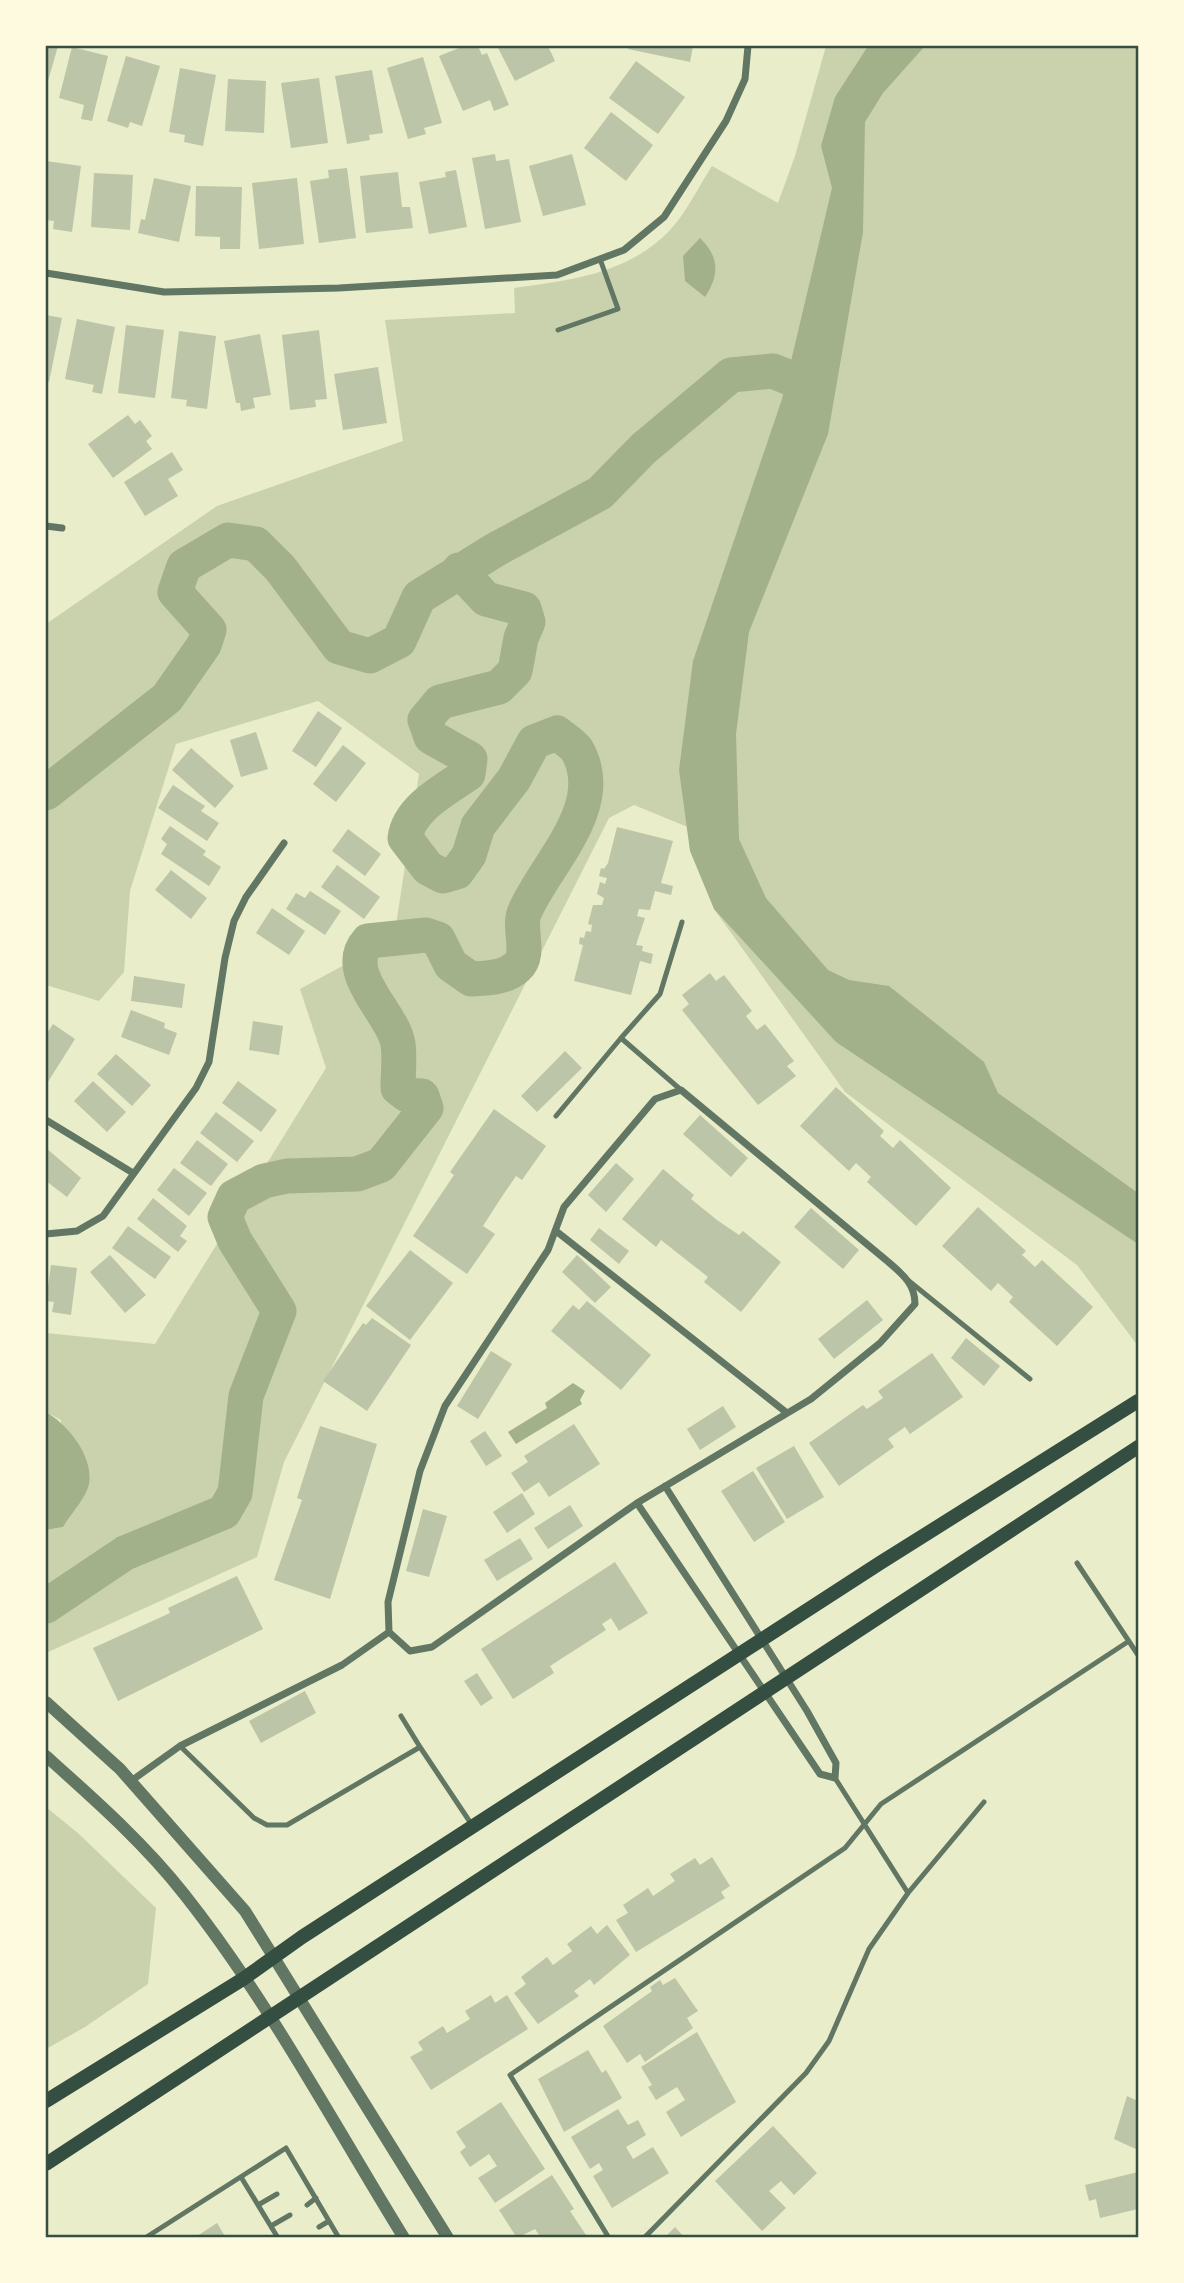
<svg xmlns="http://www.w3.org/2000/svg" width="1184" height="2283" font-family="'Zilla Slab',serif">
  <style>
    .green { fill: #cad2ad }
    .water { fill: #a3b18a }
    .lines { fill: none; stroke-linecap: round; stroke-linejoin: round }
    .river { stroke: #a3b18a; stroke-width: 35 }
    .building { fill: #bcc5a7 }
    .service { stroke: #617663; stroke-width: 5 }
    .minor { stroke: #617663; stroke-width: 7 }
    .tertiary { stroke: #617663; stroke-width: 12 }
    .secondary { stroke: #344e41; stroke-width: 14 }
    .neatline { fill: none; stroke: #344e41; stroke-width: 2.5 }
  </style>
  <rect width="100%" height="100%" fill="#e9edc9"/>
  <path class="green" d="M826 46H1138V1346L1077 1265 845 1092 714 909 695 830 634 805 609 818 284 1462 257 1557 46 1653V1530L63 1527 61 1420 46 1412V1333L155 1344 326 1068 300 989 357 958 396 925 419 774 318 701 176 744 130 891 124 972 99 1001 46 985V624L217 506 403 441 385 320 515 313 514 288C571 280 629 274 671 229 687 211 699 186 712 166L778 203 795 156Z
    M46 1807 79 1834 156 1908 148 1984 85 2027 46 2049Z"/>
  <path class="water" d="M868 46H925L883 93 865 122 863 232 828 434 749 632 736 734 739 839 766 898 828 970 849 980 889 986 984 1062 998 1093 1138 1193V1244L836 1042 714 909 690 851 679 770 693 661 782 399 832 188 821 146 835 97Z
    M700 238C719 256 720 275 705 297L685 281 683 256Z
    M573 1383 585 1391 580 1400 582 1404 516 1444 508 1432 547 1408 545 1403Z
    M46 1412C67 1424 94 1456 89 1484 86 1498 70 1515 63 1527L46 1530Z"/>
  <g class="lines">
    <path class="river" d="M46 793 167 698 204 645 209 630 175 592 184 566 228 540 256 544 280 568 339 647 370 656 399 641 419 597 495 550 600 493 643 449 731 375 773 371 814 388
      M46 1606 125 1553 224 1512 235 1493 246 1396 279 1311 235 1241 225 1217 234 1197 264 1181 287 1176 357 1174 381 1165 426 1108 422 1096 407 1095 398 1088C398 1074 400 1058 398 1044 393 1013 340 973 368 941L426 935 438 939 451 965 471 979C487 978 505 978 517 967 532 954 517 927 525 911 546 863 609 806 577 750 573 744 563 738 557 733L534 742 514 779 478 826 469 855 457 872 443 876 428 868 405 838C409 808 445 790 468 774L470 759 431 737 425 720 440 702 499 687 515 671 521 638 528 622 524 609 486 599 459 570"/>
  </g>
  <path class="building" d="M46 46H58L46 88Z
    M464 46H478L482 55 487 53 509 105 494 111 490 100 463 111 439 56Z
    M497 46H548L555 61 515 81Z
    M629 46H693L690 62 628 49Z
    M72 47 108 56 92 121 81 119 84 105 59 98Z
    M126 56 160 66 142 126 130 122 128 128 107 121Z
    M423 57 442 123 424 128 426 134 408 139 387 68Z
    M636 61 685 97 658 134 609 98Z
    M180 68 216 75 203 146 184 142 185 135 169 132Z
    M372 70 383 133 369 135 370 140 347 144 335 76Z
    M319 78 328 143 291 148 281 83Z
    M228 79 266 81 264 133 225 131Z
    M611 112 653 145 626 181 584 148Z
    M495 154 496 161 509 159 521 222 485 229 472 158Z
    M572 154 586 205 543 216 529 166Z
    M46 161 81 166 72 232 53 229 54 221 46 220Z
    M347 168 356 238 319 243 310 181 329 178 328 170Z
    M456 170 467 227 429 234 419 182 446 177 445 172Z
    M398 172 402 207H410L413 228 366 233 360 176Z
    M94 173 133 175 130 230 91 227Z
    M154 178 191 186 179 242 138 233 141 219 145 220Z
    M297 178 304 244 259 249 252 183Z
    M196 186 242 187 240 249H220V237L195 236Z
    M46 315 62 318 49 382 46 381Z
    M77 319 115 327 102 394 92 392 94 385 65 379Z
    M126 325 164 330 155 398 118 393Z
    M319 330 327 399 315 400 316 407 290 410 282 335Z
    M179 331 216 336 207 409 186 406 187 400 171 398Z
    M260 334 271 395 253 398 255 408 241 411 240 403H236L224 341Z
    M378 367 387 423 343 430 334 374Z
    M128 415 135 424 140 420 152 436 146 441 152 449 113 478 88 444Z
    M172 452 183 470 168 479 178 496 145 516 124 482Z
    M318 711 342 728 316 767 292 751Z
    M256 732 268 769 241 777 230 740Z
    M343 745 366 763 336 802 313 784Z
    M191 748 234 786 215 808 172 770Z
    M173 785 205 806 201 811 219 823 207 841 158 808Z
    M170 826 206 851 203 855 221 867 209 886 161 854 167 844 161 839Z
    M617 827 673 841 661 883 673 886 671 895 655 891 650 910 639 909 637 916 645 918 636 945 643 946 642 951 653 954 651 964 640 961 631 995 574 981 583 945 579 944 580 937 584 938 586 931 591 932 592 925 588 924 593 905H602L604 898 597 894 600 882 605 884 607 878 599 876 601 868 604 869 608 863Z
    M348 829 381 854 365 876 332 851Z
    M337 865 380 897 364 919 321 887Z
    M171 870 207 898 191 919 155 890Z
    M310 891 341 911 325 935 286 909 296 893 305 898Z
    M272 908 305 931 289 955 256 933Z
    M710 973 716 981 724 975 752 1011 746 1016 757 1030 765 1024 794 1061 787 1066 796 1076 758 1105 682 1010 689 1004 682 995Z
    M134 976 185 984 182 1008 131 1001Z
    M131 1010 165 1023 164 1028 177 1033 169 1055 121 1037Z
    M253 1021 283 1026 279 1055 249 1050Z
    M53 1024 75 1039 46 1085V1035Z
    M565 1051 582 1068 537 1112 521 1096Z
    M116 1054 151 1085 132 1106 97 1074Z
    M93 1081 126 1112 107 1132 74 1101Z
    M238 1081 277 1110 261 1132 222 1103Z
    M836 1087 884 1131 880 1136 893 1148 900 1140 951 1188 916 1226 867 1182 871 1177 856 1163 849 1171 800 1126Z
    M494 1109 546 1146 522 1180 516 1176 499 1201 483 1226 495 1234 467 1274 413 1236 454 1175 450 1172Z
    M216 1112 254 1141 237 1162 200 1133Z
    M700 1115 748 1158 731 1177 683 1134Z
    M197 1140 228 1164 211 1186 180 1163Z
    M46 1148 81 1178 67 1197 46 1181Z
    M616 1163 634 1179 606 1212 588 1195Z
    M174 1168 207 1193 189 1216 157 1190Z
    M663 1169 694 1195 691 1199 717 1220 739 1235 743 1231 781 1262 741 1312 704 1282 708 1277 661 1240 656 1247 622 1219Z
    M153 1198 187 1226 180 1236 187 1241 178 1252 137 1219Z
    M978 1207 1026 1251 1022 1255 1035 1267 1042 1260 1093 1307 1057 1346 1009 1302 1013 1297 998 1283 991 1291 942 1246Z
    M811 1208 859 1250 843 1269 794 1227Z
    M128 1226 171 1257 155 1279 112 1248Z
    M599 1228 629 1251 619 1264 590 1240Z
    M410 1250 453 1283 410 1340 366 1306Z
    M110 1255 146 1295 125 1313 90 1272Z
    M577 1255 611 1287 595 1303 562 1272Z
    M51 1265 77 1268 71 1315 52 1312 54 1302 46 1301Z
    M867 1300 883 1320 834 1359 818 1339Z
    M587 1301 651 1355 621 1390 551 1331 573 1305 579 1310Z
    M372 1318 411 1345 367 1411 323 1381 363 1323 366 1325Z
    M966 1338 1000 1366 984 1386 951 1358Z
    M491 1351 512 1364 478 1419 457 1406Z
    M932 1353 963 1397 910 1434 905 1427 888 1439 894 1447 839 1486 809 1443 863 1405 867 1409 883 1398 878 1391Z
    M723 1406 736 1427 700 1450 687 1429Z
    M574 1424 600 1464 549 1497 539 1482 524 1492 511 1473 528 1462 524 1456Z
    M320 1426 377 1444 330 1599 274 1580 302 1500 297 1498Z
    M485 1431 502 1456 486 1466 470 1441Z
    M794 1446 824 1497 787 1519 756 1468Z
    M753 1471 785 1522 754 1542 721 1491Z
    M522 1493 535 1514 507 1533 493 1512Z
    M570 1505 583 1526 548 1549 534 1528Z
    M423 1509 447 1516 429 1577 406 1571Z
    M520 1538 533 1559 497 1581 484 1560Z
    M615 1562 648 1613 619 1631 611 1618 602 1624 606 1630 550 1666 554 1673 513 1699 481 1649Z
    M237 1576 263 1629 118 1701 93 1648 170 1613 168 1608Z
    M477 1673 493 1698 481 1706 464 1681Z
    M305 1691 316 1713 261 1743 249 1721Z
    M712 1857 730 1886 721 1892 725 1898 636 1952 616 1920 628 1913 623 1905 648 1888 653 1896 675 1881 670 1874 695 1858 700 1865Z
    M607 1925 630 1955 594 1985 590 1979 574 1991 579 1996 538 2024 514 1993 526 1984 521 1977 547 1957 553 1965 572 1951 567 1944 591 1926 597 1934Z
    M675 1978 698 2011 687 2018 693 2028 645 2062 640 2054 627 2063 603 2026 652 1991 650 1987 660 1980 663 1985Z
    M491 1995 495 2003 507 1995 528 2029 431 2090 410 2057 423 2050 418 2042 443 2026 447 2033 470 2019 465 2011Z
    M697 2032 736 2102 681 2137 666 2112 685 2100 677 2087 656 2100 648 2087 652 2085 641 2067Z
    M588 2050 602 2073 606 2070 622 2098 564 2132 538 2079Z
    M1127 2096 1138 2101V2150L1114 2139Z
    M501 2102 545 2169 495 2203 478 2178 497 2166 489 2154 470 2167 460 2152 466 2147 456 2132Z
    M618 2109 628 2125 638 2120 646 2135 626 2147 633 2159 653 2147 669 2173 612 2208 593 2176 603 2170 599 2163 590 2169 571 2137Z
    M773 2126 817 2173 794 2195 781 2181 769 2191 786 2208 762 2231 715 2181Z
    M1138 2172V2209L1100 2218 1096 2199 1089 2201 1085 2185Z
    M552 2175 574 2209 570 2211 588 2238H541L535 2229 517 2238 499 2210Z
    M217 2223 226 2238H194Z
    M675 2227 685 2238H664Z"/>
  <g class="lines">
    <path class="service" d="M558 330 618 309 600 259
      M681 1090 621 1038 660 994 682 922
      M556 1116 621 1038
      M909 1281 1030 1379
      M1077 1563 1138 1655
      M401 1716 420 1747
      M180 1746 254 1818 267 1825H287L420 1747 472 1825
      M835 1778 908 1893
      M241 2177 278 2238
      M258 2205 277 2194
      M307 2205 316 2198
      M271 2226 290 2215
      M319 2227 329 2221
      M145 2238 286 2148 339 2238
      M609 2238 510 2075 845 1848 881 1804 1129 1641
      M644 2238 806 2073 829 2041 869 1949 908 1893 984 1802"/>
    <path class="minor" d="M46 273 164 292 339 288 557 275 624 250 664 217 726 121 745 79 748 46
      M46 526 62 528
      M681 1090 886 1260C901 1273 915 1283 915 1304L880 1343 811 1399 637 1503 432 1647 410 1651 389 1632 388 1602 420 1471 445 1406 548 1250 564 1207 655 1099Z
      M46 1120 133 1173
      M556 1231 787 1413
      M46 1234 77 1231 103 1216 196 1088 209 1062 225 958 234 921 246 897 284 843
      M637 1503 820 1774 835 1778 836 1763 807 1711 665 1486
      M131 1781 180 1746 342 1665 389 1632"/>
    <path class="tertiary" d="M46 1702 120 1769 245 1911 448 2238
      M46 1756C94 1799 144 1843 184 1894 268 2000 333 2123 404 2238"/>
    <path class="secondary" d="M46 2101 243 1979 302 1937 880 1563 1138 1401
      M46 2164 1138 1447"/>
  </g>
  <rect width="1184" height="2283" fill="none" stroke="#fefae0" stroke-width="94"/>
  <rect x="47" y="47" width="1090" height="2189" class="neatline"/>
</svg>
